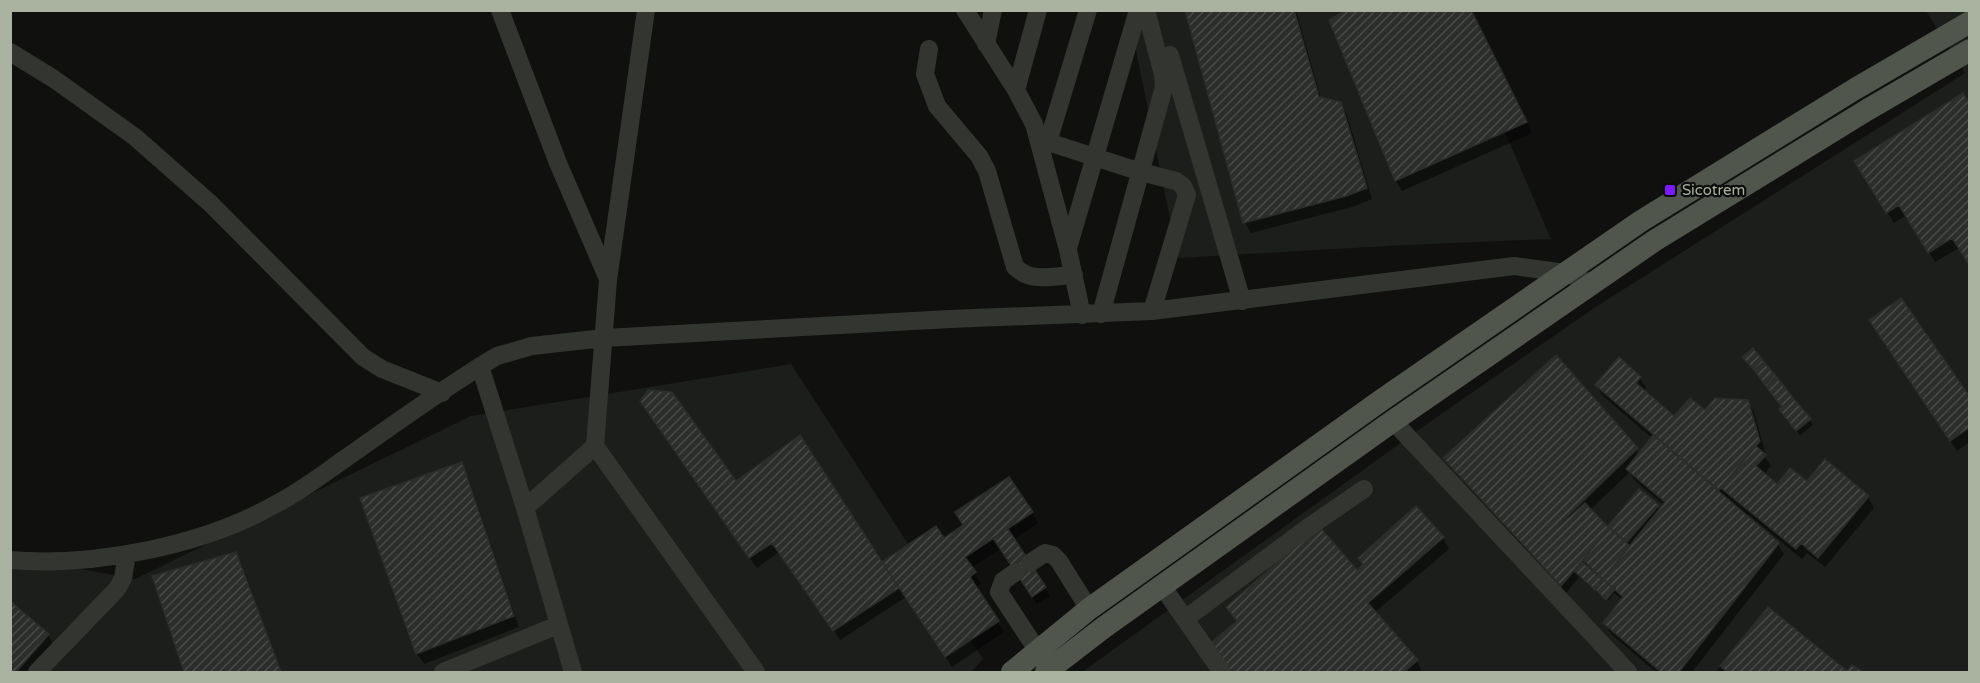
<svg xmlns="http://www.w3.org/2000/svg" width="1980" height="683" font-family="'Varela Round',sans-serif">
  <style>
    .built { fill: #1c1e1b }
    .shadow { fill: #0007; fill-rule: evenodd }
    .building { fill: url(#building-hatch); stroke: #2a2d29; stroke-width: 1.5 }
    .lines { fill: none; stroke-linecap: round; stroke-linejoin: round }
    .minor { stroke: #333630; stroke-width: 18 }
    .major { stroke: #50564c; stroke-width: 22 }
    .poi-dot { fill: #7b1aff; stroke: #0b0c0b; stroke-width: 2 }
    .labels { text-anchor: middle; dominant-baseline: central; stroke-width: 4.5; stroke-linejoin: round; paint-order: stroke }
    .poi-label { font-size: 15px; fill: #aab39f; stroke: #0b0c0b; text-anchor: start }
  </style>
  <defs>
    <pattern id="building-hatch" width="6" height="6" patternUnits="userSpaceOnUse" patternTransform="scale(1.5)"><rect width="6" height="6" fill="#2b2e2a"/><path d="M-1 1l2-2M0 6l6-6M5 7l2-2" fill="none" stroke="#474a46"/></pattern>
  </defs>
  <rect width="100%" height="100%" fill="#10110f"/>
  <path class="built" d="M1128 11H1453L1551 239 1405 245 1178 258Z
    M1926 11H1969V672H1082L1434 419 1594 308 1965 73Z
    M791 364 983 659 971 672H11L10 556 135 579 471 416Z"/>
  <path class="shadow" d="M1187 10H1296L1321 99 1340 104 1347 115 1372 199 1352 207 1251 233 1245 222Z
    M1471 10 1532 133 1402 191 1396 181 1331 20Z
    M1970 106 1959 248 1935 262 1906 215 1894 223 1862 172Z
    M1877 331 1970 400V442L1957 451Z
    M1753 350 1813 425 1800 435 1784 415 1783 408Z
    M1640 378 1646 388 1644 391 1674 418 1706 413 1748 402 1754 412 1765 452 1763 454 1771 466 1764 474 1778 486 1807 484 1868 497 1874 508 1825 567 1807 553 1802 559 1750 516 1749 518 1778 544 1784 554 1692 672H1656L1611 634 1605 623 1623 600 1614 593 1608 601 1579 577 1566 593 1451 468 1445 458 1636 449 1640 455 1653 439 1603 396 1596 385ZM1630 472 1634 480 1664 505 1660 510 1657 506 1610 526 1613 535 1590 510Z
    M648 412 735 484 881 564 943 540 1032 513 1038 523 1013 540 1050 596 1037 604 1001 548 971 568 981 584 975 587 1004 632 952 667 906 597 840 640 779 552 757 568Z
    M461 464 467 474 519 627 424 664 417 654 362 499Z
    M1416 508 1443 538 1449 549 1374 613 1417 661 1422 672H1229L1237 622 1228 608 1357 572 1364 566 1360 558Z
    M236 554 242 565 281 672H186L154 577Z
    M10 603 48 635 54 646 31 672H10Z
    M1768 609 1846 672H1716Z"/>
  <path class="building" d="M1185 10H1294L1319 97 1341 102 1367 188 1346 196 1243 223Z
    M1346 10H1471L1527 122 1395 181 1329 20Z
    M1963 93 1970 104V266L1952 238 1928 253 1899 205 1886 213 1854 161Z
    M1901 298 1970 397V427L1950 441 1869 320Z
    M1753 348 1764 362 1754 370 1742 357Z
    M1556 355 1638 448 1530 552 1443 458Z
    M1619 357 1641 377 1636 383 1674 416 1690 398 1705 410 1715 398 1748 400 1760 441 1719 490 1595 385Z
    M1764 362 1776 376 1765 385 1754 370Z
    M1776 376 1793 398 1782 407 1765 385Z
    M648 390 672 392 736 481 800 435 899 588 833 631 772 543 749 558 640 401Z
    M1793 398 1811 419 1796 431 1779 409Z
    M1653 435 1779 543 1679 672H1661L1603 623 1623 597 1603 579 1665 502 1626 469Z
    M1756 446 1766 455 1756 466 1777 484 1790 468 1807 481 1825 459 1869 496 1818 558 1801 543 1796 549 1721 488Z
    M462 462 514 616 416 654 360 498Z
    M1009 477 1033 512 965 557 976 572 970 577 999 621 945 657 882 562 936 526 944 538 963 525 955 512Z
    M1639 489 1659 505 1627 542 1608 526Z
    M1585 503 1609 528 1561 586 1530 552Z
    M1416 506 1444 537 1368 603 1418 660 1404 672H1230L1207 646 1237 621 1226 607 1319 526 1357 570 1363 564 1358 558Z
    M1609 528 1630 546 1603 579 1583 560Z
    M1008 529 1046 587 1032 597 993 538Z
    M236 552 281 672H184L152 576Z
    M1582 562 1603 580 1595 590 1574 571Z
    M1604 580 1615 589 1606 600 1596 590Z
    M10 601 49 634 16 672H10Z
    M1768 607 1847 671 1846 672H1727L1720 666Z
    M1852 665 1863 672H1846Z"/>
  <g class="lines">
    <path class="minor" d="M500 10 558 163 608 279
      M646 10 608 280 595 446 756 672
      M965 10 1016 90 1034 124 1068 250 1082 315
      M986 44 993 10
      M929 49 925 74 937 106 979 156 987 171 1015 267C1032 283 1051 276 1074 275
      M10 52 54 79 135 137 211 204 363 357 382 369 442 393
      M1170 55 1242 301
      M1016 90 1038 10
      M1038 136 1048 142 1141 172 1176 181 1183 186 1187 195 1152 311
      M1048 142 1088 10
      M1068 248 1138 10
      M1101 314 1164 87 1163 75 1146 10
      M480 366 525 508 573 672
      M1393 421 1628 672
      M525 508 595 446
      M10 560C93 567 202 546 274 505 300 492 323 474 346 458 396 423 445 387 497 356L532 346 604 338 950 319 1152 311 1514 266 1566 273 1592 284
      M1030 563 1045 553 1053 555 1059 561 1089 609
      M1016 572 1003 581 999 592 1037 650
      M1162 586 1222 672
      M1185 619 1306 529 1364 489
      M37 672 117 589 123 578 127 554
      M443 672 558 625"/>
    <path class="major" d="M1012 672 1089 609 1383 399 1641 221 1855 89 1970 22
      M1046 672 1103 628 1393 421 1654 241 1867 110 1970 50"/>
  </g>
  <rect class="poi-dot" x="1664" y="184" width="12" height="12" rx="3"/>
  <g class="labels">
    <g class="poi-label">
      <text x="1682" y="190">Sicotrem</text>
    </g>
  </g>
  <rect width="1980" height="683" fill="none" stroke="#aab39f" stroke-width="24"/>
</svg>
